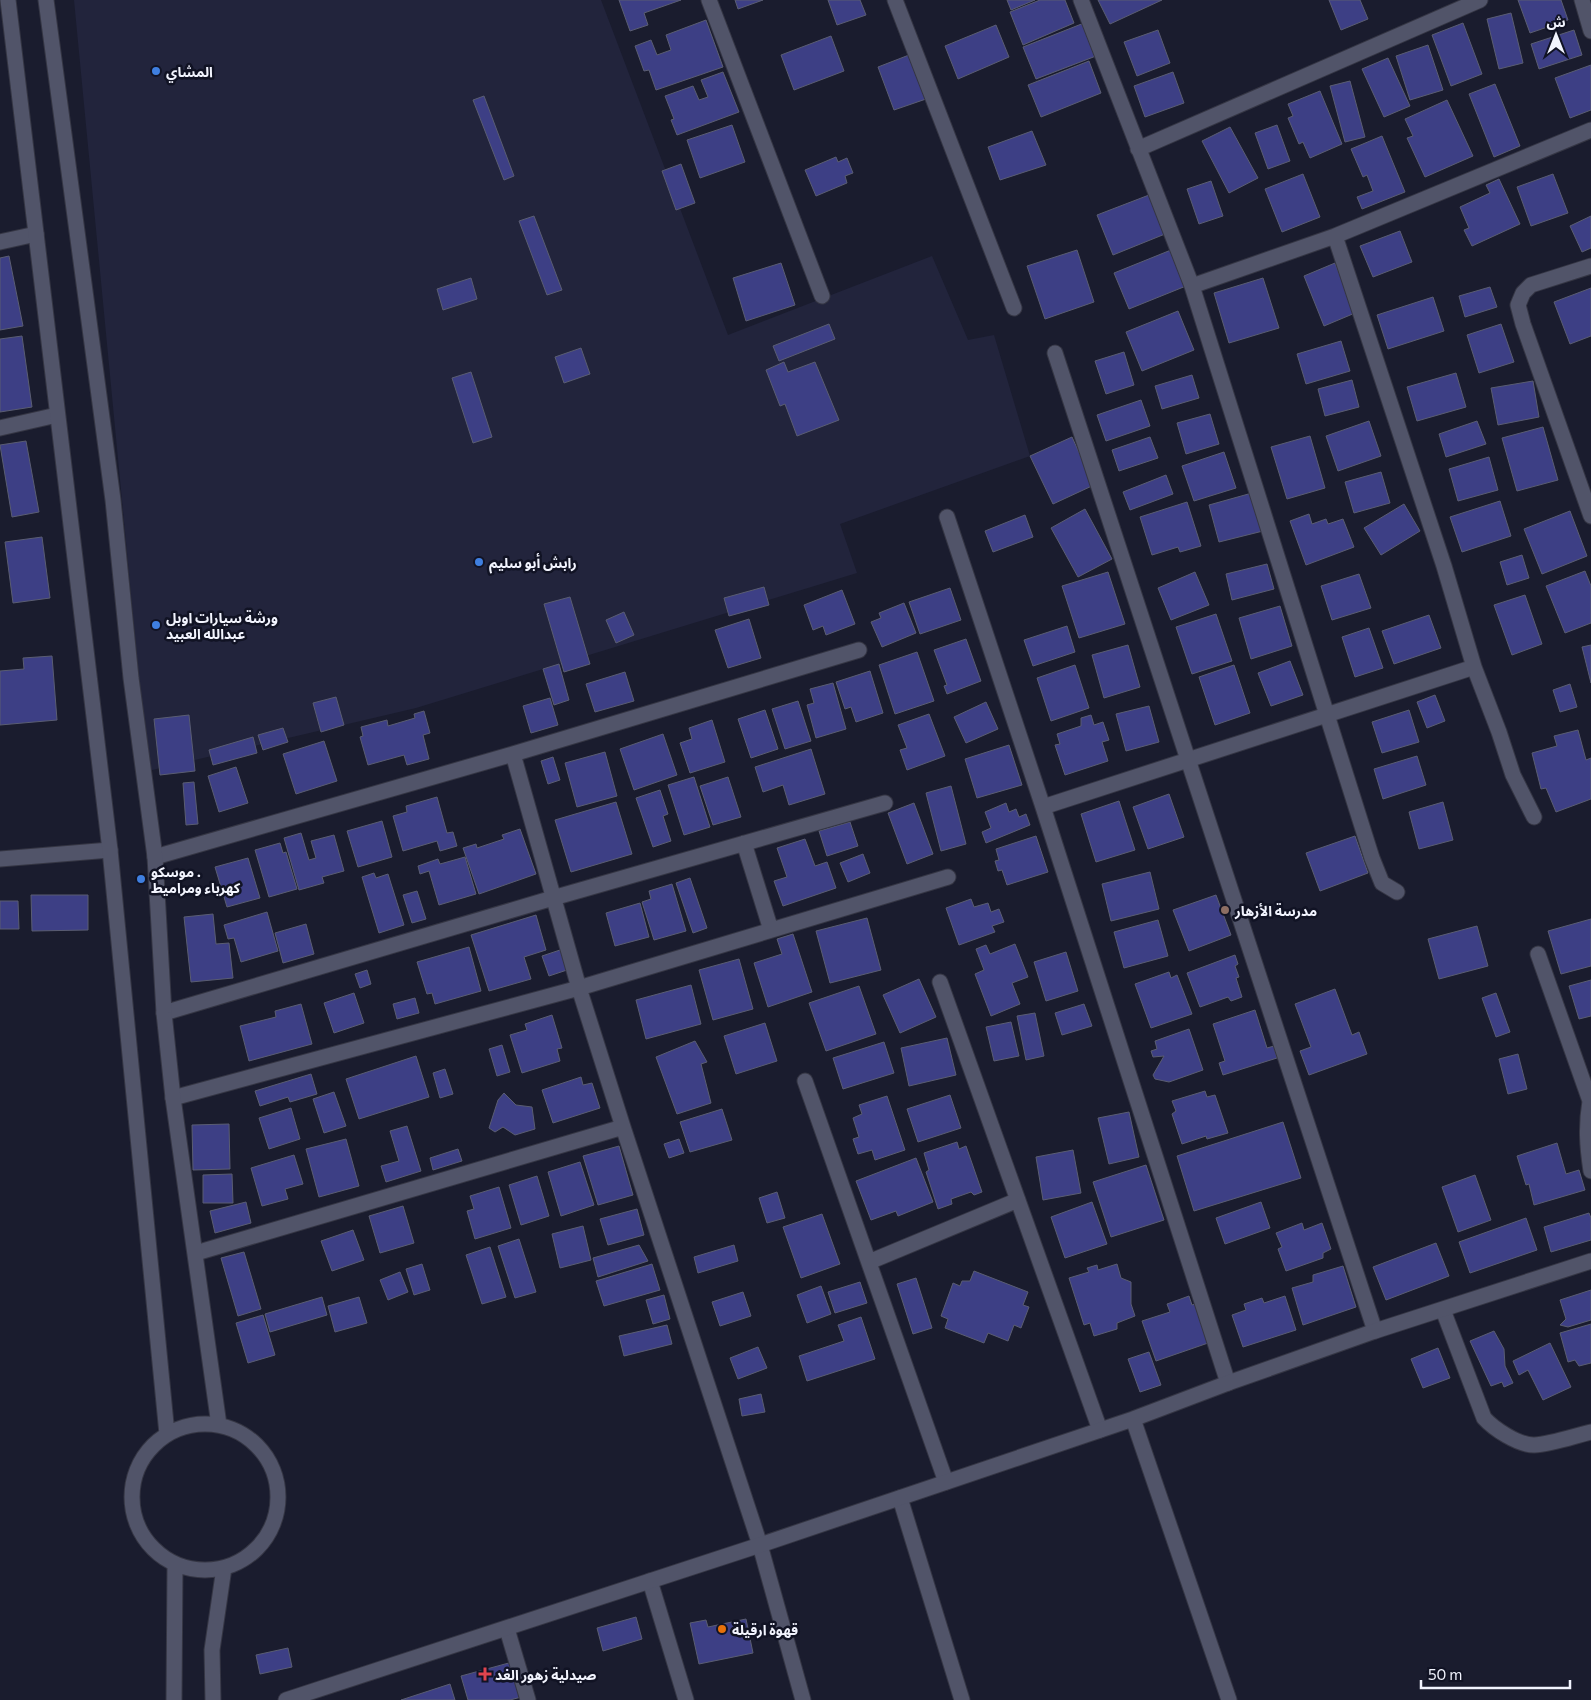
<svg xmlns="http://www.w3.org/2000/svg" width="1591" height="1700" font-family="Commissioner,'Noto Sans Arabic',sans-serif">
  <style>
    .built { fill: #22243c }
    .building { fill: #3d3f85; stroke: #5a5d72 }
    .lines { fill: none; stroke-linecap: round; stroke-linejoin: round }
    .minor-casing { stroke: #353644; stroke-width: 17 }
    .tertiary-casing { stroke: #353644; stroke-width: 17 }
    .minor { stroke: #515469; stroke-width: 15 }
    .tertiary { stroke: #515469; stroke-width: 15 }
    .shop-dot { fill: #3f7fe0; stroke: #111324; stroke-width: 2 }
    .education-dot { fill: #8d6e63; stroke: #111324; stroke-width: 2 }
    .food-dot { fill: #e8710a; stroke: #111324; stroke-width: 2 }
    .health-dot { fill: #e0444e; stroke: #111324; stroke-width: 2 }
    .labels { text-anchor: middle; dominant-baseline: central; stroke-width: 5; stroke-linejoin: round; paint-order: stroke }
    .poi-label { font-size: 14px; font-weight: bold; fill: #f2f4fe; stroke: #111324; text-anchor: start }
  </style>
  <rect width="100%" height="100%" fill="#1a1c2e"/>
  <path class="built" d="M74 0H601L728 335 932 256 968 340 994 335 1030 456 840 524 857 573 416 708 148 771Z"/>
  <path class="building" d="M619 0H681L644 13 648 25 630 31Z
    M735 0H763L738 9Z
    M828 0H860L866 15 837 25Z
    M1007 0H1035L1011 10Z
    M1040 0H1065L1074 23 1023 45 1010 12Z
    M1098 0H1162L1110 24Z
    M1329 0H1360L1368 19 1341 30Z
    M1518 0H1561L1568 20 1530 33Z
    M1511 13 1523 63 1499 69 1487 19Z
    M706 20 723 67 656 90 649 70 644 71 635 46 651 40 657 55 671 50 666 35Z
    M1084 23 1096 56 1036 79 1023 47Z
    M1463 23 1482 74 1451 86 1432 35Z
    M996 25 1009 57 958 79 945 46Z
    M1158 30 1170 63 1137 76 1124 42Z
    M1574 30 1582 55 1539 69 1531 44Z
    M831 36 844 71 794 90 781 55Z
    M1428 45 1443 90 1410 100 1396 56Z
    M909 55 926 99 894 110 878 67Z
    M1388 58 1410 106 1384 117 1362 69Z
    M1089 61 1101 93 1041 117 1028 85Z
    M1591 65V110L1570 118 1555 78Z
    M723 72 739 112 677 135 671 120 674 119 665 96 693 86 699 100 708 97 701 80Z
    M1173 72 1184 103 1145 117 1134 86Z
    M1350 81 1365 137 1345 142 1330 86Z
    M1495 84 1520 146 1494 157 1469 94Z
    M1320 91 1342 144 1310 158 1303 142 1299 144 1288 118 1293 116 1288 104Z
    M484 96 514 176 504 180 473 100Z
    M1447 100 1473 156 1425 177 1407 138 1413 136 1405 119Z
    M732 125 745 162 700 178 687 140Z
    M1277 125 1290 161 1268 169 1255 133Z
    M1230 127 1258 178 1229 193 1202 141Z
    M1032 131 1046 165 1000 180 988 147Z
    M1382 136 1405 192 1362 209 1357 197 1373 191 1367 175 1363 177 1351 149Z
    M836 157 838 162 847 158 853 173 845 176 847 183 816 196 805 170Z
    M681 164 695 203 676 210 662 171Z
    M1303 174 1320 217 1282 232 1265 189Z
    M1553 174 1568 213 1531 226 1517 187Z
    M1499 179 1520 224 1472 246 1464 230 1469 228 1460 207 1490 193 1486 185Z
    M1211 181 1223 216 1199 224 1187 189Z
    M1149 195 1165 234 1113 255 1097 215Z
    M534 216 562 290 547 295 519 221Z
    M1591 216V248L1582 252 1570 226Z
    M1400 231 1412 262 1373 277 1360 246Z
    M1077 250 1094 302 1045 319 1027 266Z
    M1171 250 1186 286 1129 309 1114 273Z
    M9 256 23 326 0 330V258Z
    M781 263 795 305 746 321 733 278Z
    M1335 263 1355 313 1324 326 1304 276Z
    M471 278 477 299 443 310 437 289Z
    M1263 278 1279 328 1229 343 1214 293Z
    M1490 287 1497 307 1465 317 1459 296Z
    M1591 288V336L1570 344 1554 302Z
    M1433 297 1444 331 1388 349 1377 315Z
    M1178 311 1194 350 1142 371 1126 332Z
    M829 324 835 339 779 361 773 346Z
    M1501 324 1514 362 1479 373 1467 335Z
    M22 336 32 407 0 412V339Z
    M1341 341 1350 371 1306 384 1297 354Z
    M581 348 590 374 564 383 555 357Z
    M1124 352 1134 385 1106 394 1095 361Z
    M784 362 788 372 815 362 839 420 797 436 785 404 780 406 766 370Z
    M471 372 492 437 473 443 452 378Z
    M1456 373 1466 407 1417 421 1407 387Z
    M1192 375 1199 398 1162 409 1155 386Z
    M1352 380 1359 407 1325 416 1318 389Z
    M1533 381 1539 417 1498 425 1491 388Z
    M1141 400 1150 426 1106 441 1097 415Z
    M1210 414 1219 444 1186 454 1177 423Z
    M1369 421 1381 456 1338 471 1326 436Z
    M1477 421 1486 444 1446 457 1439 434Z
    M1543 427 1558 480 1517 491 1502 438Z
    M1310 436 1325 488 1287 499 1271 447Z
    M1072 437 1094 485 1053 504 1030 456Z
    M1150 437 1158 458 1119 471 1112 450Z
    M26 441 39 512 12 517 0 445Z
    M1224 452 1236 488 1194 501 1182 466Z
    M1489 457 1498 490 1458 501 1449 469Z
    M1381 472 1390 503 1354 513 1345 482Z
    M1166 475 1173 494 1130 510 1123 492Z
    M1252 493 1263 531 1219 542 1209 505Z
    M1500 501 1511 536 1462 552 1450 517Z
    M1187 502 1201 546 1180 552 1178 547 1152 555 1140 517Z
    M1404 504 1420 531 1381 555 1364 528Z
    M1085 509 1112 559 1078 577 1051 528Z
    M1570 511 1587 556 1542 574 1524 529Z
    M1309 514 1312 524 1326 519 1328 524 1343 519 1354 547 1306 565 1290 521Z
    M1025 515 1033 537 993 552 985 531Z
    M42 537 50 598 13 603 5 542Z
    M1522 555 1529 578 1507 585 1500 562Z
    M1267 564 1274 589 1232 600 1226 574Z
    M1585 571 1591 586V623L1565 633 1546 586Z
    M1108 572 1125 624 1079 638 1062 586Z
    M1195 572 1209 605 1171 620 1158 588Z
    M1359 574 1371 608 1332 620 1321 586Z
    M764 587 769 605 729 616 724 598Z
    M950 588 961 620 920 634 909 602Z
    M842 590 855 624 826 635 823 626 813 630 804 605Z
    M1525 595 1542 644 1512 655 1494 605Z
    M570 597 590 664 564 672 544 604Z
    M904 603 916 633 882 647 871 622 881 618 879 613Z
    M1280 606 1292 646 1251 659 1239 618Z
    M624 612 634 635 616 643 606 620Z
    M1216 614 1232 661 1192 674 1176 627Z
    M1429 615 1441 648 1394 664 1382 631Z
    M749 619 761 658 728 668 715 630Z
    M1067 626 1075 652 1033 666 1024 640Z
    M1369 628 1383 668 1355 677 1342 637Z
    M966 639 981 681 947 694 944 686 947 685 934 650Z
    M1128 645 1140 687 1104 698 1092 655Z
    M1591 645V683L1582 647Z
    M917 652 934 701 895 714 879 665Z
    M52 656 57 720 0 725V671L24 669 23 658Z
    M1290 661 1303 695 1271 706 1258 673Z
    M559 664 569 700 554 705 543 669Z
    M1075 665 1089 708 1051 721 1037 678Z
    M1234 665 1250 713 1215 725 1199 677Z
    M870 671 883 713 856 722 851 707 845 709 836 682Z
    M625 672 634 701 595 712 586 684Z
    M833 683 846 729 816 738 807 705 814 703 810 689Z
    M1570 684 1577 707 1560 712 1553 690Z
    M1435 695 1445 721 1427 728 1417 702Z
    M336 697 344 725 321 732 313 703Z
    M550 698 558 725 531 733 523 706Z
    M798 701 811 741 785 749 772 709Z
    M986 702 998 729 966 743 954 717Z
    M1149 706 1159 742 1126 751 1116 714Z
    M765 710 778 749 751 758 738 719Z
    M1409 710 1419 742 1382 753 1372 722Z
    M424 711 430 733 423 735 429 759 407 765 404 755 368 765 360 737 363 736 361 727 387 720 388 726 415 718 414 714Z
    M929 714 945 756 907 770 900 750 907 748 898 725Z
    M189 715 195 771 160 775 154 719Z
    M1091 715 1094 725 1103 722 1109 740 1102 742 1108 761 1065 775 1055 745 1060 744 1057 734 1081 726V718Z
    M712 720 725 762 690 773 680 743 692 739 689 728Z
    M283 728 288 742 263 750 258 735Z
    M1578 730 1586 760 1591 758V799L1556 812 1546 788 1541 789 1532 753 1557 746 1554 736Z
    M663 734 677 775 634 790 620 749Z
    M253 737 257 753 213 765 209 750Z
    M324 741 337 781 296 794 283 754Z
    M1009 745 1022 785 977 798 965 759Z
    M811 749 825 794 789 805 783 785 763 792 755 767Z
    M605 752 617 796 577 807 565 763Z
    M1417 756 1426 785 1383 799 1374 769Z
    M553 757 560 780 548 784 541 761Z
    M236 767 248 803 219 812 208 776Z
    M694 777 710 827 684 835 668 785Z
    M728 777 741 817 713 825 700 786Z
    M194 782 198 824 186 825 183 783Z
    M951 786 966 844 941 851 926 793Z
    M660 790 668 814 663 816 671 841 653 847 636 798Z
    M1169 794 1184 837 1148 849 1133 807Z
    M437 797 447 833 453 832 457 846 440 851 437 841 403 851 393 816 407 812 406 806Z
    M1119 801 1135 850 1096 862 1081 814Z
    M616 802 632 854 571 872 555 820Z
    M1443 802 1453 840 1419 849 1409 812Z
    M914 803 933 854 907 864 888 813Z
    M1006 803 1009 812 1016 809 1019 817 1026 814 1030 825 986 843 982 832 991 828 985 812Z
    M382 821 392 857 358 867 347 831Z
    M850 822 858 846 827 856 819 831Z
    M520 829 536 874 479 894 463 848 476 844 477 848 504 839 502 835Z
    M301 833 309 860 316 858 311 841 334 835 344 871 322 877 324 883 299 890 284 838Z
    M1036 836 1048 872 1007 885 1002 870 998 871 995 861 999 860 996 849Z
    M1355 836 1368 873 1320 891 1306 853Z
    M805 839 815 866 827 862 836 888 783 906 774 881 787 877 777 848Z
    M280 843 283 853 286 852 297 889 269 897 255 850Z
    M863 854 870 873 848 882 840 863Z
    M465 857 476 894 439 905 429 871 420 874 418 866 438 859 440 864Z
    M248 858 260 898 227 907 215 867Z
    M1150 872 1159 909 1111 921 1102 884Z
    M374 873 376 878 388 874 404 925 379 933 362 877Z
    M690 878 707 928 693 933 676 883Z
    M672 884 686 931 654 940 642 902 651 899 649 891Z
    M417 891 426 919 412 923 403 895Z
    M31 895H88V930L32 931Z
    M1216 895 1231 935 1189 951 1173 910Z
    M971 899 974 907 988 903 991 912 999 909 1004 922 992 926 995 932 959 945 946 908Z
    M0 901H18L19 929H0Z
    M640 903 649 937 615 946 606 913Z
    M267 912 278 951 241 962 234 938 228 939 224 925Z
    M213 914 216 944 229 943 233 978 191 982 184 917Z
    M536 915 546 950 524 957 531 979 489 991 471 935Z
    M867 918 881 970 830 983 816 931Z
    M1591 919V966L1561 974 1548 931Z
    M1158 920 1168 956 1124 968 1114 932Z
    M306 924 314 954 283 963 275 933Z
    M1477 926 1488 966 1439 979 1428 939Z
    M793 934 812 992 768 1007 754 963 782 954 777 939Z
    M1015 944 1028 977 1012 983 1020 1004 991 1016 975 974 984 970 976 949 986 945 990 954Z
    M469 947 481 991 435 1004 432 993 427 994 417 962Z
    M563 949 570 969 549 976 542 956Z
    M1066 952 1078 991 1046 1001 1034 962Z
    M1235 955 1238 964 1235 966 1239 977 1236 978 1242 997 1231 1001 1228 997 1200 1007 1187 973Z
    M739 959 753 1009 713 1020 699 970Z
    M367 970 371 984 360 988 355 974Z
    M1169 972 1171 978 1177 975 1192 1014 1151 1028 1135 984Z
    M919 979 936 1017 900 1033 883 995Z
    M1591 980V1016L1579 1019 1569 986Z
    M691 985 701 1024 646 1039 636 1000Z
    M859 986 876 1034 826 1051 809 1003Z
    M1335 989 1352 1035 1359 1032 1367 1054 1309 1075 1300 1051 1311 1047 1295 1004Z
    M354 993 364 1023 334 1033 324 1003Z
    M1496 993 1510 1032 1496 1037 1482 998Z
    M415 998 419 1013 397 1019 393 1004Z
    M301 1004 312 1044 249 1061 240 1026 276 1017 275 1011Z
    M1084 1004 1092 1026 1062 1035 1055 1013Z
    M1255 1010 1267 1048 1274 1046 1277 1058 1223 1075 1219 1063 1225 1061 1213 1024Z
    M1035 1013 1044 1056 1026 1060 1017 1016Z
    M552 1015 562 1048 557 1049 560 1061 522 1073 510 1035 527 1030 525 1024Z
    M1011 1022 1019 1056 994 1061 986 1027Z
    M765 1023 777 1061 736 1074 724 1036Z
    M1189 1029 1203 1070 1169 1082 1155 1079 1153 1075 1164 1056 1153 1057 1151 1051 1157 1049 1155 1041Z
    M947 1038 956 1075 909 1086 901 1048Z
    M695 1041 707 1062 701 1064 711 1103 677 1114 656 1057Z
    M884 1042 894 1073 843 1089 833 1058Z
    M502 1045 510 1072 497 1076 489 1049Z
    M1518 1054 1527 1089 1508 1094 1499 1059Z
    M416 1056 429 1097 359 1119 346 1079Z
    M445 1069 453 1094 440 1098 433 1073Z
    M311 1074 317 1094 290 1102 288 1097 260 1106 255 1091Z
    M581 1077 583 1085 592 1083 600 1108 553 1123 542 1090Z
    M1205 1091 1207 1097 1215 1095 1228 1133 1207 1139 1206 1136 1182 1144 1172 1114 1176 1111 1172 1101Z
    M334 1092 346 1126 324 1133 313 1099Z
    M504 1093 516 1105 532 1107 535 1129 515 1135 503 1127 495 1132 489 1128 498 1100Z
    M950 1095 961 1128 918 1142 907 1109Z
    M887 1096 905 1150 875 1160 872 1150 858 1154 853 1139 859 1137 853 1118 862 1114 859 1105Z
    M291 1108 300 1139 269 1149 259 1118Z
    M722 1109 732 1140 690 1152 680 1122Z
    M1129 1112 1139 1157 1109 1164 1098 1118Z
    M1283 1122 1301 1178 1194 1211 1177 1156Z
    M229 1124 230 1169 193 1170 192 1125Z
    M407 1126 421 1171 386 1182 381 1166 399 1161 390 1131Z
    M346 1139 359 1186 319 1197 306 1149Z
    M679 1139 684 1153 669 1158 664 1144Z
    M957 1142 959 1149 966 1146 982 1192 974 1195 971 1192 951 1199 952 1204 938 1209 926 1172 929 1170 924 1153Z
    M1557 1143 1566 1174 1579 1170 1585 1190 1534 1205 1529 1184 1526 1185 1517 1156Z
    M619 1146 633 1195 598 1205 583 1156Z
    M458 1149 462 1161 433 1170 430 1158Z
    M1073 1150 1081 1193 1043 1200 1036 1157Z
    M294 1155 303 1184 285 1189 288 1199 262 1206 251 1168Z
    M916 1158 933 1202 898 1216 896 1211 871 1220 856 1181Z
    M580 1162 594 1205 561 1216 548 1172Z
    M1146 1165 1164 1220 1111 1237 1093 1182Z
    M232 1174 233 1203H203V1175Z
    M1475 1175 1491 1220 1458 1232 1442 1187Z
    M537 1176 549 1216 521 1225 509 1185Z
    M499 1187 511 1228 475 1239 467 1211 474 1209 470 1196Z
    M777 1192 785 1218 767 1223 759 1198Z
    M246 1202 251 1223 215 1233 210 1211Z
    M1092 1202 1107 1244 1065 1258 1051 1217Z
    M1261 1202 1270 1228 1225 1244 1216 1218Z
    M403 1206 414 1243 380 1253 369 1216Z
    M637 1209 644 1235 608 1245 600 1219Z
    M1589 1213 1591 1218V1240L1551 1252 1544 1227Z
    M822 1214 840 1264 801 1278 783 1227Z
    M1526 1218 1537 1250 1470 1273 1459 1242Z
    M1302 1223 1304 1230 1322 1223 1331 1249 1323 1253V1258L1286 1271 1278 1249 1282 1247 1276 1233Z
    M583 1226 591 1260 560 1268 552 1234Z
    M353 1230 364 1260 332 1271 321 1241Z
    M519 1239 536 1292 515 1298 498 1246Z
    M1436 1243 1449 1276 1386 1300 1373 1267Z
    M639 1245 648 1261 598 1277 593 1258Z
    M734 1245 738 1261 698 1273 694 1257Z
    M490 1247 506 1297 482 1304 466 1255Z
    M244 1252 261 1309 238 1316 221 1258Z
    M422 1264 430 1290 414 1295 406 1269Z
    M652 1264 660 1290 604 1306 596 1281Z
    M1117 1264 1121 1278 1131 1282V1304L1135 1316 1117 1323V1329L1094 1336 1090 1323 1084 1325 1069 1278 1089 1272 1087 1268 1097 1265 1098 1270Z
    M1343 1266 1356 1307 1303 1325 1292 1288 1313 1282V1275Z
    M974 1271 1028 1292 1023 1305 1029 1307 1021 1328 1014 1325 1008 1341 988 1333 984 1343 945 1328 948 1319 941 1316 953 1283 960 1286 962 1281H970Z
    M400 1272 408 1292 388 1300 380 1280Z
    M916 1278 932 1328 913 1334 897 1284Z
    M860 1282 867 1303 835 1313 828 1292Z
    M821 1286 831 1314 807 1323 797 1295Z
    M1591 1290V1320L1568 1327 1560 1325 1566 1319 1560 1300Z
    M743 1292 751 1316 720 1326 712 1302Z
    M664 1295 670 1319 653 1324 646 1300Z
    M1189 1296 1192 1305 1198 1303 1211 1342 1156 1361 1142 1321 1170 1312 1167 1304Z
    M1285 1296 1296 1330 1243 1347 1232 1315 1246 1310 1244 1304 1262 1298 1264 1303Z
    M322 1297 327 1315 270 1332 265 1314Z
    M359 1297 367 1323 335 1332 328 1306Z
    M263 1315 275 1355 248 1363 236 1323Z
    M861 1317 875 1359 807 1381 799 1356 844 1341 838 1325Z
    M1591 1324V1363L1579 1366 1575 1360 1568 1362 1560 1333Z
    M667 1325 672 1344 624 1356 619 1336Z
    M1494 1331 1504 1349 1505 1366 1513 1383 1504 1387 1502 1382 1491 1386 1470 1341Z
    M1550 1343 1571 1387 1543 1400 1528 1370 1519 1375 1513 1361Z
    M758 1347 767 1368 738 1379 730 1358Z
    M1438 1348 1450 1378 1423 1388 1411 1359Z
    M1149 1352 1161 1385 1140 1392 1128 1359Z
    M761 1394 765 1412 742 1416 739 1399Z
    M636 1617 642 1639 603 1651 597 1628Z
    M746 1619 753 1653 699 1664 690 1623 706 1620 708 1627Z
    M288 1648 292 1667 260 1674 256 1655Z
    M516 1661 525 1696 510 1700H468L461 1676Z
    M450 1684 455 1700H401Z"/>
  <g class="lines">
    <g class="minor-casing">
      <path id="minor" d="M709 0 822 296
        M895 0 1014 308
        M1081 0 1192 286 1372 858 1382 883 1397 892
        M1582 0 1591 31
        M1138 149 1480 0
        M0 242 36 234
        M1591 266 1531 285 1523 293 1518 305 1523 324 1591 516
        M1192 286 1335 236 1591 130
        M1055 353 1375 1331
        M0 428 57 415
        M947 517 1043 807 1228 1383
        M1474 667 1499 732 1513 775 1534 817
        M513 754 579 988 623 1127 760 1545 803 1700
        M1043 807 1474 667 1444 566 1335 236
        M744 843 771 930
        M155 857 513 754 859 650
        M0 859 110 850
        M1538 954 1590 1101C1586 1126 1587 1145 1591 1171
        M940 982 1100 1430
        M164 1013 553 898 885 803
        M805 1081 946 1482
        M173 1098 579 988 948 877
        M196 1253 623 1127
        M869 1262 1018 1200
        M1443 1310 1484 1418C1494 1429 1518 1445 1534 1445 1552 1444 1574 1436 1591 1432
        M900 1498 962 1700
        M650 1581 686 1700
        M507 1629 528 1700"/>
    </g>
    <g class="tertiary-casing">
      <path id="tertiary" d="M8 0 110 850 167 1434
        M46 0 113 500 131 678 155 857 164 1013 173 1098 219 1425
        M1133 1419 1229 1700
        M132 1497a73 73 0 1 1 146 0a73 73 0 1 1-146 0Z
        M174 1700 175 1565
        M213 1700 212 1650 224 1568
        M286 1700 760 1545 1133 1419 1228 1383 1375 1331 1591 1261"/>
    </g>
    <use href="#minor" class="minor"/>
    <use href="#tertiary" class="tertiary"/>
  </g>
  <g class="shop-dot">
    <circle cx="156" cy="71" r="5"/>
    <circle cx="479" cy="562" r="5"/>
    <circle cx="156" cy="625" r="5"/>
    <circle cx="141" cy="879" r="5"/>
  </g>
  <circle class="education-dot" cx="1225" cy="910" r="5"/>
  <circle class="food-dot" cx="722" cy="1629" r="5"/>
  <path class="health-dot" d="M482.5 1666.5h5v5h5v5h-5v5h-5v-5h-5v-5h5z"/>
  <g class="labels">
    <g class="poi-label">
      <text x="166" y="71">المشاي</text>
      <text x="489" y="562">رابش أبو سليم</text>
      <text x="166" y="617">ورشة سيارات اوبل<tspan x="166" dy="16">عبدالله العبيد</tspan></text>
      <text x="151" y="871">موسكو .<tspan x="151" dy="16">كهرباء ومراميط</tspan></text>
      <text x="1235" y="910">مدرسة الأزهار</text>
      <text x="732" y="1629">قهوة ارقيلة</text>
      <text x="495" y="1674">صيدلية زهور الغد</text>
    </g>
  </g>
  <g transform="translate(1556 35)" stroke="#111324" stroke-width="4" paint-order="stroke">
  <path d="M0-4L9 19L0 12L-9 19Z" fill="#f2f4fe"/>
  <text y="-8" font-size="14" font-weight="bold" text-anchor="middle" fill="#f2f4fe">ش</text>
  </g>
  <path d="M1421 1680v8h149v-8" fill="none" stroke="#f2f4fe" stroke-width="2.5"/>
  <text x="1428" y="1680" font-size="15" fill="#f2f4fe" stroke="#111324" stroke-width="4" paint-order="stroke">50 m</text>
</svg>
